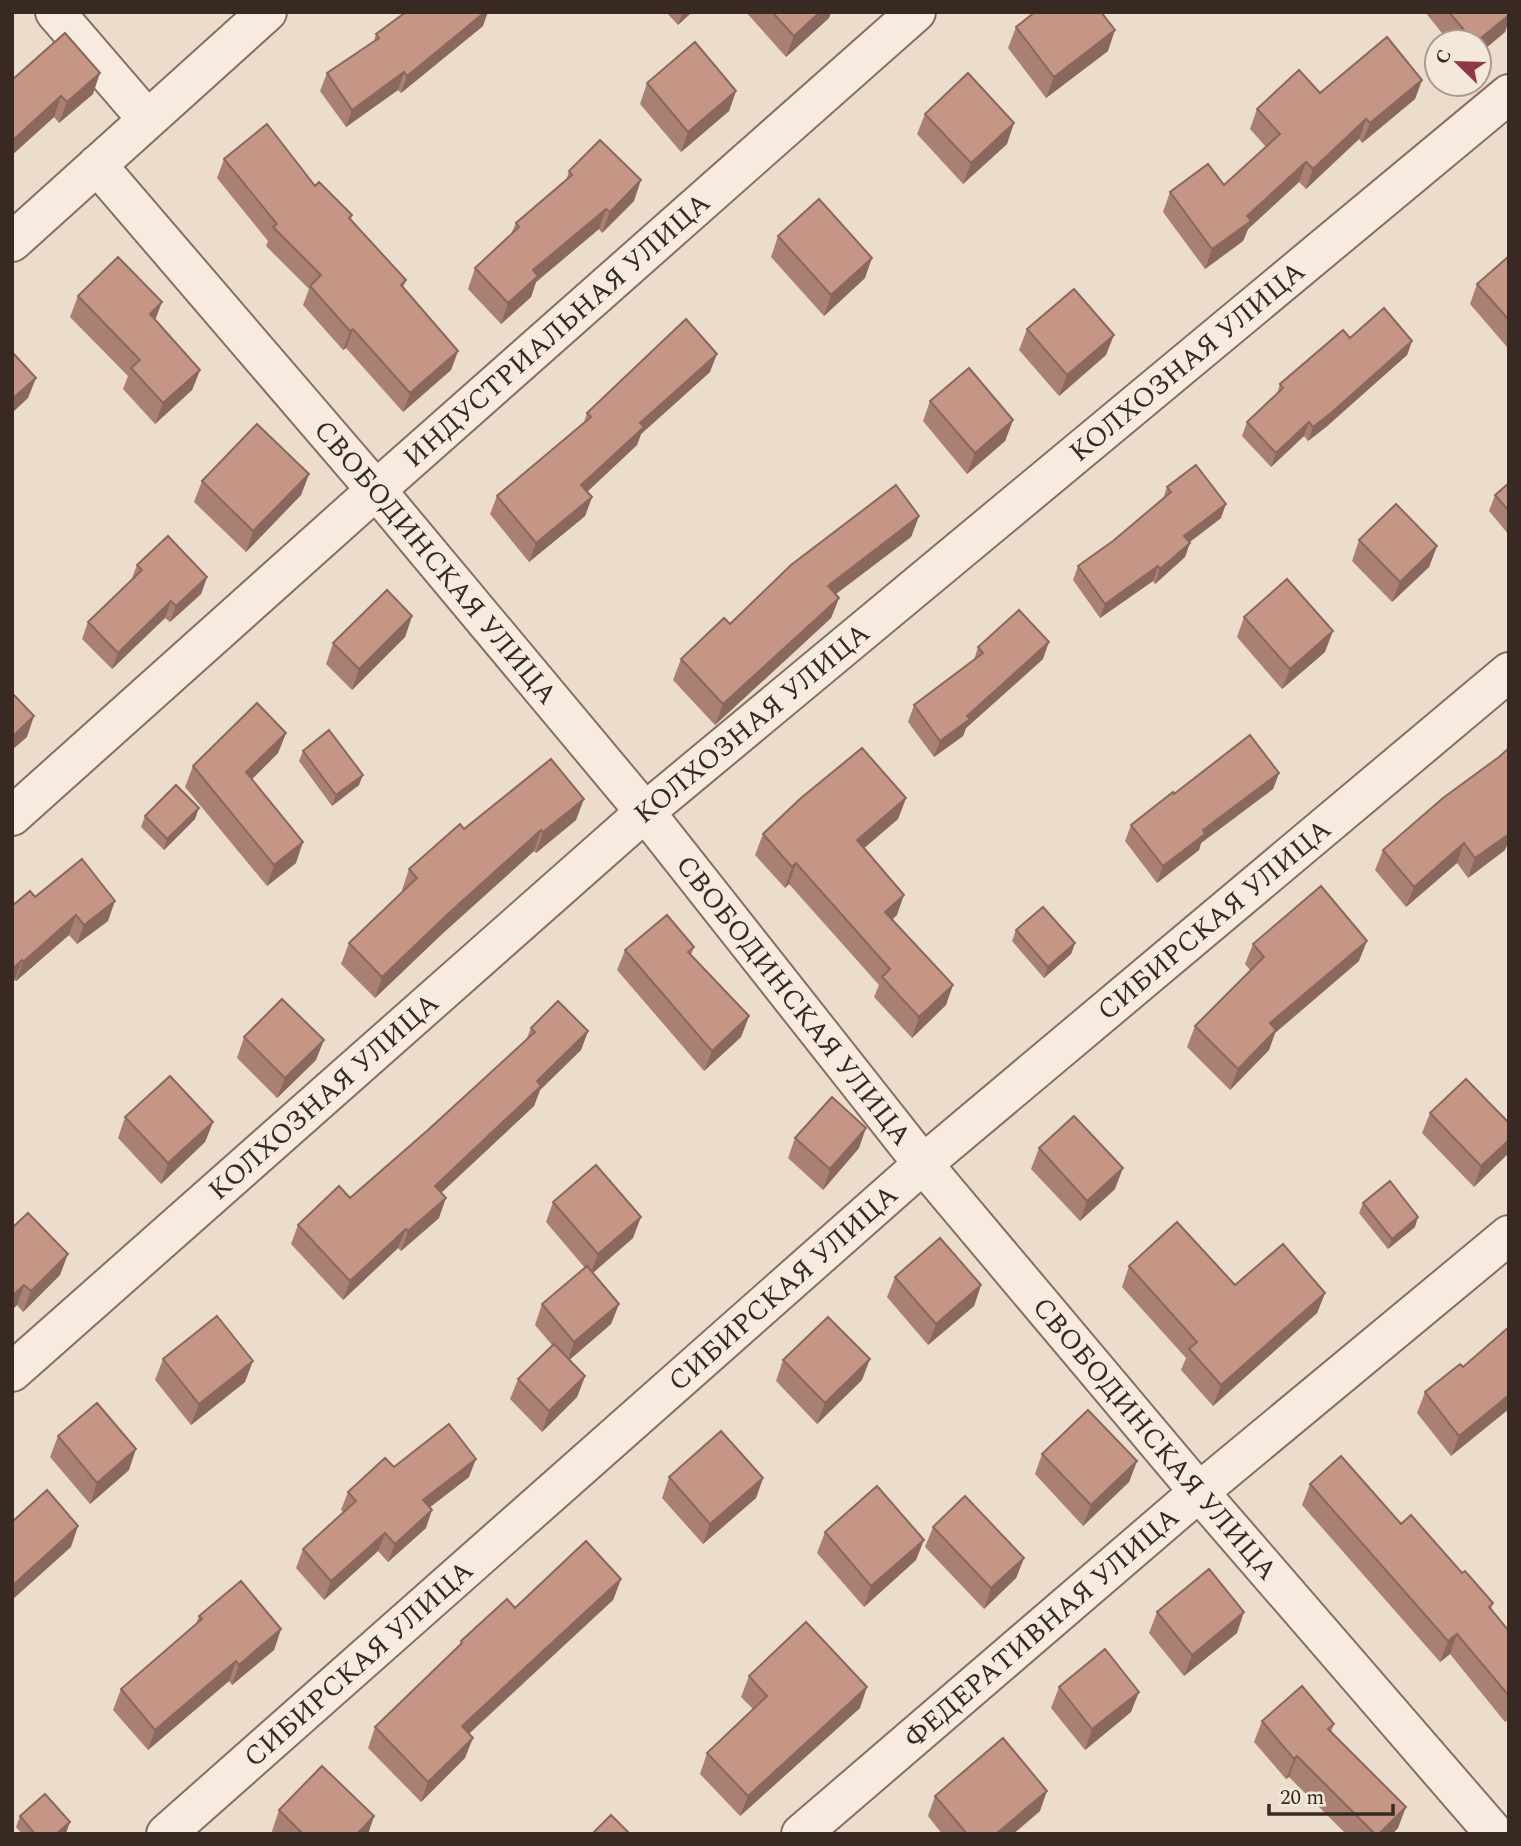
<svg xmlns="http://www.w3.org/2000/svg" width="1521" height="1846" font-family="Spectral,serif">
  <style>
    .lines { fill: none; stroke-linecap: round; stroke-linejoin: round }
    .minor-casing { stroke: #866f61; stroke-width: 42 }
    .minor { stroke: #f6ebde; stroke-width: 38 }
    .wall { fill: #a98072 }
    .shaded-wall { fill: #8a685d }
    .building { fill: #c59585; stroke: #8a685d; stroke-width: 2 }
    .labels { text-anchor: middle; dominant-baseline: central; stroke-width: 6; stroke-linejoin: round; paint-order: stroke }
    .street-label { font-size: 28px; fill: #382a23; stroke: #f3e8da }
  </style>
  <rect width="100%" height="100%" fill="#ebdccb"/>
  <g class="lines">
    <g class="minor-casing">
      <g id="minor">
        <path d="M55 12 147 119"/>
        <path id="s1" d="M97 165 376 490 645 812 923 1164 1199 1492 1495 1834"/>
        <path d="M12 242 267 12"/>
        <path id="s2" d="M12 816 376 490 916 12"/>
        <path id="s3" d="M12 1372 645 812 1509 94"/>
        <path id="s4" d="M166 1834 923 1164 1509 672"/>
        <path id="s5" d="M801 1834 1199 1492 1509 1235"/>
      </g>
    </g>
    <use href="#minor" class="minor"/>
  </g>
  <path class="wall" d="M666 12H692L678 25Z
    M746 12H831L829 18 786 57Z
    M1426 12H1509L1505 32 1479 54V42H1449L1426 13Z
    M483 26 401 93 398 90 346 127 320 91 327 73 374 41 376 34Z
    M1016 27 1108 51 1046 98 1008 48Z
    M12 80 93 94 59 123 54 117 12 155Z
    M1422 80 1415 99 1362 143 1359 139 1306 189 1299 182 1248 229 1243 241 1205 269 1163 212 1170 192 1224 185 1266 147 1250 129 1257 109 1320 93Z
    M647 83 736 91 729 111 681 152 640 104Z
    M925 114 1007 144 963 184 917 134Z
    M224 159 315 186 352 215 351 219 406 280 403 288 458 351 451 370 403 412 346 348 343 350 303 305 309 289 266 246 268 241 217 178Z
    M569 171 634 201 602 233 599 229 536 282 531 297 501 324 468 289 475 268 511 234 516 223 566 181Z
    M778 236 865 278 824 316 771 257Z
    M1509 256V345L1507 347 1470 304 1477 284Z
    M78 296 155 320 200 370 192 390 155 424 123 389 128 376 70 317Z
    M1027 329 1106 355 1059 396 1019 350Z
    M1350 338 1412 341 1407 355 1326 427 1308 441 1304 436 1271 467 1242 436 1247 422 1277 394 1280 384Z
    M710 372 641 434 637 445 587 492 592 497 585 516 529 562 490 514 497 496 584 422 587 413Z
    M930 401 1013 420 1005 441 967 474 923 421Z
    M309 474 301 495 246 552 194 502 202 481Z
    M1509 483V535L1489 511 1495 495Z
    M1167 487 1221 518 1190 542 1185 557 1155 584 1153 581 1100 618 1073 580 1078 566 1113 541 1163 499Z
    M919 516 911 537 836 594 839 598 831 618 715 725 673 680 681 659 730 624Z
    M1359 540 1437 546 1429 567 1392 602 1352 561Z
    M137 565 207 577 201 594 170 622 165 618 112 669 82 639 88 622 131 581Z
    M412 616 405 637 352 690 326 664 333 643Z
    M1244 617 1325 652 1282 689 1237 637Z
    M978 647 1043 659 966 728 963 736 934 757 908 722 914 705 974 660Z
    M286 733 278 753 252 779 296 863 267 886 185 787 193 766Z
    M303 751 359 785 332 806 299 761Z
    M1279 773 1273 789 1201 843 1199 850 1157 883 1125 841 1131 825 1174 794Z
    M906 798 898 819 864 848 897 915 893 919 946 1005 912 1038 874 997 879 985 789 884 785 888 755 855 763 834Z
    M1443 798 1505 850 1468 878 1457 863 1406 907 1375 870 1383 850Z
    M145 816 195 819 164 850 141 827Z
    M576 820 536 853 534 851 442 934 375 998 341 964 349 943 403 891 402 890 409 869 464 829Z
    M35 897 108 921 77 944 69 935 16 981 15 980Z
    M1016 930 1075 943 1071 954 1044 978 1012 941Z
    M1253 944 1359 961 1275 1033 1269 1050 1230 1090 1187 1047 1195 1026 1250 970 1245 964Z
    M694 947 691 955 749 1016 741 1037 704 1071 617 970 625 950Z
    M531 1028 588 1031 581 1050 540 1090 534 1106 441 1193 439 1218 401 1251 398 1248 343 1300 291 1244 298 1225 350 1198 428 1130 526 1040Z
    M244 1037 316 1060 277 1098 237 1058Z
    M1430 1113 1509 1123 1474 1187 1422 1133Z
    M125 1117 213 1122 205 1142 161 1184 118 1138Z
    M795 1138 859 1148 823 1190 788 1158Z
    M1039 1148 1115 1189 1080 1221 1031 1169Z
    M553 1202 633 1238 593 1273 619 1304 611 1324 569 1360 585 1376 577 1397 542 1432 510 1399 518 1379 552 1345 535 1325 542 1304 585 1268 546 1222Z
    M1363 1203 1415 1227 1388 1249 1359 1213Z
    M12 1228 60 1275 23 1312 17 1305 12 1310Z
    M1129 1266 1235 1285 1325 1293 1317 1313 1213 1406 1181 1370 1186 1358 1122 1287Z
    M895 1277 981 1285 974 1306 928 1345 887 1297Z
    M1509 1327 1451 1456 1417 1413 1425 1392 1463 1367Z
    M163 1359 245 1382 191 1425 155 1380Z
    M783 1360 862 1380 817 1424 776 1381Z
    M58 1436 129 1470 90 1504 50 1457Z
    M1042 1454 1137 1461 1129 1482 1083 1526 1035 1474Z
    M394 1467 469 1477 430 1507 426 1528 388 1562 378 1551 324 1600 296 1568 303 1549 344 1513 341 1510 348 1492Z
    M669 1477 763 1478 756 1498 703 1544 662 1498Z
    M1310 1484 1401 1524 1462 1573 1493 1603 1491 1609 1509 1631V1719L1505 1722 1450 1654 1440 1662 1302 1505Z
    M933 1527 1024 1558 1016 1578 984 1609 925 1547Z
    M825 1532 916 1560 864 1607 817 1553Z
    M621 1579 613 1600 469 1734 465 1758 421 1802 368 1748 375 1727 459 1646 461 1641 515 1608Z
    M1157 1612 1237 1633 1184 1676 1149 1633Z
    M199 1616 281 1629 274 1650 232 1685 229 1681 148 1750 113 1710 121 1689 196 1624Z
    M749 1676 860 1708 740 1816 700 1774 707 1753 753 1709 741 1697Z
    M1059 1687 1131 1712 1085 1750 1051 1708Z
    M1262 1721 1334 1724 1331 1732 1398 1828 1392 1834H1346L1289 1777 1286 1779 1254 1742Z
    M935 1796 1040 1811 1013 1834H942L928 1816Z
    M279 1810 374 1816 368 1834H274L272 1831Z
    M20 1816 70 1822 64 1834H22L16 1827Z"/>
  <path class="shaded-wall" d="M485 12H488L483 26 401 93 407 76Z
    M683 12H692L678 25Z
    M820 12H831L829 18 786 57 794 36Z
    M1509 15V21L1505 32 1479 54V42H1476Z
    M1115 30 1108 51 1046 98 1054 77Z
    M404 72 398 90 346 127 352 110Z
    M100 73 93 94 59 123 67 102Z
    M1422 80 1415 99 1362 143 1370 123Z
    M736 91 729 111 681 152 688 132Z
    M61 96 54 117 12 155V141Z
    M1366 119 1359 139 1306 189 1313 169Z
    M1014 123 1007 144 963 184 971 163Z
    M1306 162 1299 182 1248 229 1243 241 1205 269 1212 249Z
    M641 180 634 201 602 233 610 212Z
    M606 209 599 229 536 282 531 297 501 324 508 303 533 270Z
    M872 258 865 278 824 316 831 295Z
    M162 302 154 323 150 314Z
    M353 329 346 348 343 350 350 331Z
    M1114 335 1106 355 1059 396 1067 375Z
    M1412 341 1407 355 1326 427 1308 441 1313 427Z
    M458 351 451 370 403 412 410 393Z
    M717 354 710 372 641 434 637 445 575 503 581 485 640 423Z
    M200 370 192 390 155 424 163 403Z
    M36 378 28 398 12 413V399Z
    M1013 420 1005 441 967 474 975 453Z
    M1309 422 1304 436 1271 467 1276 453Z
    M309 474 301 495 246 552 253 531Z
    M592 497 585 516 529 562 536 543Z
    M1226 504 1221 518 1179 550 1184 536Z
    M919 516 911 537 820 606 828 586Z
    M1190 543 1185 557 1155 584 1160 569Z
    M1437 546 1429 567 1392 602 1400 582Z
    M1158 566 1153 581 1100 618 1105 604Z
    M207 577 201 594 170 622 176 606Z
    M839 598 831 618 715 725 723 704Z
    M171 601 165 618 112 669 118 653Z
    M412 616 405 637 352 690 359 669Z
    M1333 631 1325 652 1282 689 1290 669Z
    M1049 642 1043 659 966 728 963 736 934 757 940 741Z
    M34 716 27 737 12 750V737Z
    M286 733 278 753 238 793 246 772Z
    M1279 773 1273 789 1201 843 1199 850 1157 883 1163 866 1203 830Z
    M363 775 359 785 332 806 336 795Z
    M906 798 898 819 849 861 857 840Z
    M584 799 576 820 536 853 543 832Z
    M199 808 195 819 164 850 167 839Z
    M1509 828V841L1505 850 1468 878 1475 858Z
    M541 830 534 851 442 934 375 998 382 977 449 913Z
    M303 842 296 863 267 886 274 865Z
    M1464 843 1457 863 1406 907 1414 887Z
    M796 863 789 884 785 888 792 867Z
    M904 895 897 915 878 932 885 912Z
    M115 901 108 921 77 944 84 925Z
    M76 915 69 935 16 981 23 962Z
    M1367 941 1359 961 1275 1033 1269 1050 1230 1090 1238 1069 1270 1023Z
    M1075 943 1071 954 1044 978 1048 967Z
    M22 960 15 980 12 982V969Z
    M953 985 946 1005 912 1038 919 1017Z
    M749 1016 741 1037 704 1071 712 1051Z
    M588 1031 581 1050 540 1090 534 1106 428 1205 435 1186 537 1081Z
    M324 1040 316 1060 277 1098 285 1078Z
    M213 1122 205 1142 161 1184 168 1163Z
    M866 1128 859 1148 823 1190 830 1169Z
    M1509 1140V1153L1474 1187 1481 1166Z
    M1123 1168 1115 1189 1080 1221 1087 1201Z
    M446 1198 439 1218 401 1251 408 1231Z
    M641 1217 633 1238 590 1275 598 1254Z
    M1418 1217 1415 1227 1388 1249 1392 1239Z
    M406 1229 398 1248 343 1300 350 1281Z
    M68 1254 60 1275 23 1312 31 1291Z
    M24 1285 17 1305 12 1310V1296Z
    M981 1285 974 1306 928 1345 936 1324Z
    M1325 1293 1317 1313 1213 1406 1221 1385Z
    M619 1304 611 1324 567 1362 574 1342Z
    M870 1359 862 1380 817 1424 825 1403Z
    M253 1361 245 1382 191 1425 199 1404Z
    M585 1376 577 1397 542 1432 549 1411Z
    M1509 1395V1409L1451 1456 1459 1436Z
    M136 1449 129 1470 90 1504 97 1483Z
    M476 1459 469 1477 416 1518 423 1500Z
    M1137 1461 1129 1482 1083 1526 1091 1505Z
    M763 1478 756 1498 703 1544 710 1524Z
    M432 1510 426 1528 388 1562 395 1544Z
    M78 1526 71 1547 12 1600V1586Z
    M385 1533 378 1551 324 1600 331 1581Z
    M924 1540 916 1560 864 1607 871 1586Z
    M1024 1558 1016 1578 984 1609 991 1588Z
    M621 1579 613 1600 454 1747 462 1726Z
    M1244 1612 1237 1633 1184 1676 1192 1655Z
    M281 1629 274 1650 232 1685 239 1665Z
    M1457 1634 1450 1654 1440 1662 1448 1641Z
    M236 1661 229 1681 148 1750 155 1730Z
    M867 1687 860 1708 740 1816 748 1796Z
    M1139 1692 1131 1712 1085 1750 1092 1729Z
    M473 1738 465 1758 421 1802 428 1782Z
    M1297 1756 1289 1777 1286 1779 1294 1759Z
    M1047 1791 1040 1811 1013 1834H996Z
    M1406 1807 1398 1828 1392 1834H1379Z
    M374 1816 368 1834H357Z
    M70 1822 66 1833 64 1834H56Z"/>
  <path class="building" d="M406 12H485L407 76 404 72 352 110 327 73 379 38 376 34Z
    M772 12H820L794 36Z
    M1035 12H1101L1115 30 1054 77 1016 27Z
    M1449 12H1509V15L1476 42H1474Z
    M65 33 100 73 67 102 61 96 12 141V80Z
    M1387 37 1422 80 1370 123 1366 119 1313 169 1306 162 1247 216 1251 221 1212 249 1170 192 1208 164 1224 185 1280 134 1257 109 1299 70 1320 93Z
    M695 42 736 91 688 132 647 83Z
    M968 73 1014 123 971 163 925 114Z
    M267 124 315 186 319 182 352 215 349 218 406 280 401 285 458 351 410 393 353 329 350 331 310 286 321 275 273 227 277 224 224 159Z
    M600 140 641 180 610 212 606 209 533 270 538 276 508 303 475 268 519 227 516 223 572 175 569 171Z
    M819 199 872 258 831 295 778 236Z
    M1509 256V320L1477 284Z
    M118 257 162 302 150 314 200 370 163 403 131 368 140 360 78 296Z
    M1074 289 1114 335 1067 375 1027 329Z
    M1384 308 1412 341 1331 413 1313 427 1309 422 1276 453 1247 422 1283 388 1280 384 1343 330 1350 338Z
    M686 319 717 354 640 423 644 427 581 485 592 497 536 543 497 496 591 417 587 413Z
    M12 352 36 378 12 399Z
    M969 368 1013 420 975 453 930 401Z
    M257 424 309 474 253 531 202 481Z
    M1196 465 1226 504 1184 536 1190 543 1160 569 1158 566 1105 604 1078 566 1113 541 1171 492 1167 487Z
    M1509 483V511L1495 495Z
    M896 485 919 516 828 586 839 598 723 704 681 659 724 618 730 624 791 565Z
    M1396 504 1437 546 1400 582 1359 540Z
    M168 536 207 577 176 606 171 601 118 653 88 622 142 570 137 565Z
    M1287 579 1333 631 1290 669 1244 617Z
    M387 590 412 616 359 669 333 643Z
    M1019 610 1049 642 967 716 970 719 940 741 914 705 983 653 978 647Z
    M12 693 34 716 12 737Z
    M257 703 286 733 246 772 303 842 274 865 193 766Z
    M329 730 363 775 336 795 303 751Z
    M1250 735 1279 773 1203 830 1205 834 1163 866 1131 825 1173 792 1174 794Z
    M862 748 906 798 857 840 904 895 885 912 953 985 919 1017 882 977 890 969 796 863 792 867 763 834 801 798Z
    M1509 748V834L1475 858 1464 843 1414 887 1383 850 1443 798 1499 757Z
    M551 759 584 799 543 832 541 830 449 913 382 977 349 943 417 878 409 869 460 824 464 829Z
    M176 785 199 808 167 839 145 816Z
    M82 859 115 901 84 925 76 915 23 962 22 960 12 969V906L30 891 35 897Z
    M1321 886 1367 941 1270 1023 1276 1030 1238 1069 1195 1026 1264 957 1253 944Z
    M1043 907 1075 943 1048 967 1016 930Z
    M667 915 694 947 688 952 749 1016 712 1051 625 950Z
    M282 999 324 1040 285 1078 244 1037Z
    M558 1001 588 1031 537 1081 541 1086 435 1186 446 1198 408 1231 406 1229 350 1281 298 1225 339 1186 350 1198 428 1130 535 1032 531 1028Z
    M170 1076 213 1122 168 1163 125 1117Z
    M1466 1079 1509 1123V1140L1481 1166 1430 1113Z
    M832 1097 866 1128 830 1169 795 1138Z
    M1074 1116 1123 1168 1087 1201 1039 1148Z
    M596 1165 641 1217 598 1254 553 1202Z
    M1390 1181 1418 1217 1392 1239 1363 1203Z
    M28 1213 68 1254 31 1291 24 1285 12 1296V1228Z
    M1177 1222 1235 1285 1283 1244 1325 1293 1221 1385 1189 1349 1197 1342 1129 1266Z
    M940 1238 981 1285 936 1324 895 1277Z
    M587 1266 619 1304 574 1342 542 1304Z
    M217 1316 253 1361 199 1404 163 1359Z
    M828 1317 870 1359 825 1403 783 1360Z
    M1509 1327V1395L1459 1436 1425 1392 1460 1364 1463 1367Z
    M554 1344 585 1376 549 1411 518 1379Z
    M97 1403 136 1449 97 1483 58 1436Z
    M1088 1410 1137 1461 1091 1505 1042 1454Z
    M449 1424 476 1459 423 1500 432 1510 395 1544 385 1533 331 1581 303 1549 356 1501 348 1492 385 1458 394 1467Z
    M721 1431 763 1478 710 1524 669 1477Z
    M1341 1456 1401 1524 1411 1515 1462 1573 1465 1571 1493 1603 1489 1607 1509 1631V1696L1457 1634 1448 1641 1310 1484Z
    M877 1486 924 1540 871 1586 825 1532Z
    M47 1490 78 1526 12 1586V1522Z
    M965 1496 1024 1558 991 1588 933 1527Z
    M586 1541 621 1579 462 1726 473 1738 428 1782 375 1727 462 1643 461 1641 507 1599 515 1608Z
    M1209 1569 1244 1612 1192 1655 1157 1612Z
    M241 1581 281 1629 239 1665 236 1661 155 1730 121 1689 202 1619 199 1616Z
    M806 1622 867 1687 748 1796 707 1753 767 1696 749 1676Z
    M1105 1649 1139 1692 1092 1729 1059 1687Z
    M1302 1686 1334 1724 1328 1729 1406 1807 1379 1834H1375L1297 1756 1294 1759 1262 1721Z
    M1003 1738 1047 1791 996 1834H967L935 1796Z
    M322 1766 374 1816 357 1834H303L279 1810Z
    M45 1794 70 1822 56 1834H35L20 1816Z
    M611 1815 630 1834H592Z"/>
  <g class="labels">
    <g class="street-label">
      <text stroke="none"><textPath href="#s2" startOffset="730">ИНДУСТРИАЛЬНАЯ УЛИЦА</textPath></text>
      <text stroke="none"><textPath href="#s3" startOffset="1550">КОЛХОЗНАЯ УЛИЦА</textPath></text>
      <text stroke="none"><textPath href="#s1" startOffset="522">СВОБОДИНСКАЯ УЛИЦА</textPath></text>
      <text stroke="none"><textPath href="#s3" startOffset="984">КОЛХОЗНАЯ УЛИЦА</textPath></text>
      <text stroke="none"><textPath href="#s4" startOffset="1391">СИБИРСКАЯ УЛИЦА</textPath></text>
      <text stroke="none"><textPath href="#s1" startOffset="1088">СВОБОДИНСКАЯ УЛИЦА</textPath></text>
      <text stroke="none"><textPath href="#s3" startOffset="416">КОЛХОЗНАЯ УЛИЦА</textPath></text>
      <text stroke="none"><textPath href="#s4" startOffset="824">СИБИРСКАЯ УЛИЦА</textPath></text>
      <text stroke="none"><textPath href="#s1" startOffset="1656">СВОБОДИНСКАЯ УЛИЦА</textPath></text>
      <text stroke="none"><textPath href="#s5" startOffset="317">ФЕДЕРАТИВНАЯ УЛИЦА</textPath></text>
      <text stroke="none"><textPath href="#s4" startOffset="257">СИБИРСКАЯ УЛИЦА</textPath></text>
    </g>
  </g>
  <rect width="1521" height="1846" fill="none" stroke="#382a23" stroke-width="28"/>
  <g transform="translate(1458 63) rotate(293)"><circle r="33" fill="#f3e8da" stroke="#a89c91" stroke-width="2"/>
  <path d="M0-5L12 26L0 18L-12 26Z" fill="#8f3746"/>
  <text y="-10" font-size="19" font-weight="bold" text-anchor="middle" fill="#382a23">С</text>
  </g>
  <path d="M1269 1804v10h124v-10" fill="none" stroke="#382a23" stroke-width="3.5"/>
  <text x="1280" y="1804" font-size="21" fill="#382a23" stroke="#f3e8da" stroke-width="5" paint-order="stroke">20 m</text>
</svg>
